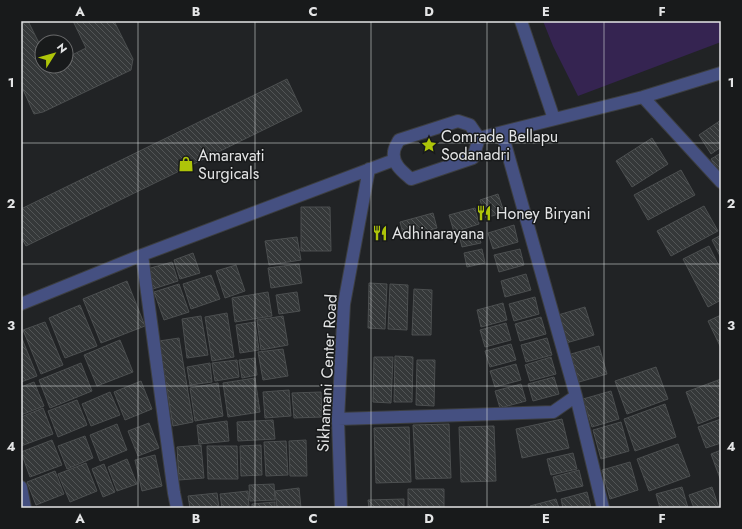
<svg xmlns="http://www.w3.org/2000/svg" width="742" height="529" font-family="Jost,sans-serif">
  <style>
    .green { fill: #352451 }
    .building { fill: url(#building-back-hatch); stroke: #4c4f50 }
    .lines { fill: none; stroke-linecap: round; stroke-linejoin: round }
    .minor-casing { stroke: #3c3e40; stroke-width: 14 }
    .minor { stroke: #455081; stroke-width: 12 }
    .grid { fill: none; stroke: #e4e5e6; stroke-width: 1; stroke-opacity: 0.55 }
    .labels { text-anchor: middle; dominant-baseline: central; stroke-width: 3; stroke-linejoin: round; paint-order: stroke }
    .poi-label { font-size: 16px; fill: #e4e5e6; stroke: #181a1b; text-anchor: start }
    .street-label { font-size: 16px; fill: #e4e5e6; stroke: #181a1b }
    .neatline { fill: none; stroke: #e4e5e6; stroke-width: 1.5 }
    .grid-label { font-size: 13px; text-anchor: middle; font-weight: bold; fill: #e4e5e6 }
  </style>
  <defs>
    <pattern id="building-back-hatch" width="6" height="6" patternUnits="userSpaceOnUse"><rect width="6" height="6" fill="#353839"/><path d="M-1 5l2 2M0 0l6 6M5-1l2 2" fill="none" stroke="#525556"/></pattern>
  </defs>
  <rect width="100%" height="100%" fill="#212325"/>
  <path class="green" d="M543 21H721V42L578 96 553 46Z"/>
  <path class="building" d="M21 21H28L42 49V66H66V58L86 48 73 21H114L133 59 131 70 43 112 34 114 21 85Z
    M287 79 302 111 26 246 21 237V209Z
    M721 120V147L711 154 699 135Z
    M652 138 668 164 632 187 616 161Z
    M721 153V175L711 159Z
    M681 170 695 195 648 220 634 195Z
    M498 194 504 212 486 218 480 200Z
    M704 206 718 231 671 256 657 231Z
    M301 207H330L331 251H301Z
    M475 208 479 224 454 232 449 215Z
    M433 213 437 228 404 237 400 222Z
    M514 225 518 242 493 249 488 233Z
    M477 231 481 243 462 247 459 235Z
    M721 235V258L712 240Z
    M297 237 301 260 269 265 265 241Z
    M709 246 721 270V300L708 307 683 259Z
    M482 249 485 263 467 267 464 253Z
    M520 249 524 265 499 272 494 255Z
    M193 253 200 273 180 279 174 260Z
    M172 262 178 281 153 289 147 269Z
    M299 264 302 283 271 288 268 268Z
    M236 265 245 291 225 298 216 271Z
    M526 274 531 290 505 297 501 281Z
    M211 275 220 299 191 309 183 284Z
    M127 281 145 326 101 343 83 299Z
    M369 283 387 284 385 329 368 328Z
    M179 284 189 312 164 320 154 292Z
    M390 284 408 285 407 330 388 329Z
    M414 289 432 290 431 335H412Z
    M268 292 272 316 235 322 232 298Z
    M297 292 300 311 279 314 276 295Z
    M535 297 539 314 514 321 509 304Z
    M503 303 507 320 481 327 477 310Z
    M80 305 97 346 65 358 49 318Z
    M585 307 594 335 566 343 558 315Z
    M227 313 234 357 212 361 205 317Z
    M721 315V348L708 321Z
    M201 316 208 355 187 358 182 319Z
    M283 316 288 345 261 350 257 320Z
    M541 317 546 334 520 341 515 324Z
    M45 322 63 365 41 374 23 330Z
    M255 322 259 350 240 353 236 325Z
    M506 323 511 340 485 347 480 330Z
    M21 336 37 376 21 382Z
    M179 338 193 422 173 426 159 341Z
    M547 338 552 355 526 362 521 345Z
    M120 340 133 372 97 386 84 355Z
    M511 344 516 360 490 367 485 351Z
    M599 346 607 374 579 382 571 354Z
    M283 349 288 376 263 380 258 352Z
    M395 356 413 357 412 402H394Z
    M374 357H393L391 403 373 402Z
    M551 357 556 374 530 381 525 365Z
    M255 358 257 375 242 378 239 360Z
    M237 360 239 377 215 381 212 363Z
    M417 360H435L434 406 416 405Z
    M81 363 92 391 50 408 39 380Z
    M210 363 212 382 190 385 187 367Z
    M516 364 521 380 495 387 490 371Z
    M656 367 668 399 627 414 615 381Z
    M554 377 559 394 533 401 528 384Z
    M255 378 260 412 228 417 223 383Z
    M721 379V415L698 424 686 392Z
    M141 381 152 409 125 420 114 392Z
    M34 382 44 406 21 415V387Z
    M218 383 223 416 195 421 190 388Z
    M521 384 526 401 500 408 495 391Z
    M289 390 291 416 265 418 263 392Z
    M611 391 619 419 592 427 583 399Z
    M110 392 120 415 91 426 82 404Z
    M321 392 322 417 294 418 292 393Z
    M77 400 87 425 58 437 48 411Z
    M665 404 676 437 635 451 624 419Z
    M43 408 53 434 21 446V417Z
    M562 419 569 448 522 458 516 429Z
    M721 419V443L706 448 698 427Z
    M273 420 275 439 238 441 237 422Z
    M227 421 229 441 199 444 197 425Z
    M621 422 629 451 601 459 593 430Z
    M149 423 159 448 138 456 128 431Z
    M117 424 127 450 100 461 90 435Z
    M449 424 451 478 416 479 413 425Z
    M494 426 496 481 461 482 459 427Z
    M409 427 411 482 376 483 374 428Z
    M85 436 93 458 67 469 58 446Z
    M52 440 62 465 30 477 21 452Z
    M306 440 307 476H290L289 441Z
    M286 441 288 475 266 476 264 442Z
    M678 444 690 476 649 491 637 459Z
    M201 445 204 478 179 480 177 447Z
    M261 445 262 475 241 476 240 446Z
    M207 446H237L238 479H208Z
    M721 450V481L711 454Z
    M573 453 577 469 551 475 547 459Z
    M155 455 162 486 142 491 135 460Z
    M127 459 137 484 117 491 108 467Z
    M630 462 638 490 610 499 602 470Z
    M86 463 97 491 70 502 58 474Z
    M104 464 115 492 103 497 92 469Z
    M579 470 583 486 557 492 553 477Z
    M55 471 64 494 36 505 27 482Z
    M274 484 275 500 250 501 249 485Z
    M682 487 688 508H660L656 494Z
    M712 487 719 508H694L689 495Z
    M299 488 301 508H277L275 491Z
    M408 489H444V508H408Z
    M248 491 249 508H222L220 494Z
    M587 492 591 508H563L561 499Z
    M217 493 219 508H190L188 496Z
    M404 499V508H369L368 500Z
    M556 499 559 508H531L530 506Z
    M275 502V508H252V504Z"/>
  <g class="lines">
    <g class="minor-casing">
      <path id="minor" d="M521 21 554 119
        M643 97 721 182
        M458 121 470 125 479 138 473 158 411 179C403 172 392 164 394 152 394 148 397 144 399 140Z
        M479 138 643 97 721 73
        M142 255 174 493 177 508
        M21 304 142 255 394 160
        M576 396 603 508
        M338 419 553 412 576 396 502 133
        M21 487 25 508
        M341 508 338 419 344 304 369 169"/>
    </g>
    <use href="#minor" class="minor"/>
  </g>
  <path class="grid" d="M138 21V508M255 21V508M371 21V508M487 21V508M604 21V508M21 143H721M21 264H721M21 386H721"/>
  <defs>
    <g id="sight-bare" transform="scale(1.2)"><path d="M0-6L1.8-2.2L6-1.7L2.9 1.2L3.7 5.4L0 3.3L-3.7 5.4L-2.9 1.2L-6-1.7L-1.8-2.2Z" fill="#aec509" stroke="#181a1b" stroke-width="2.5" paint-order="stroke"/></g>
    <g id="shop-bare" transform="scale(1.2)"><path d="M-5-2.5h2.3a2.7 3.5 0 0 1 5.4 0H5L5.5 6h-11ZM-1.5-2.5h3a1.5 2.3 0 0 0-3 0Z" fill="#aec509" stroke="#181a1b" stroke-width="2.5" paint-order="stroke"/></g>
    <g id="restaurant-bare" transform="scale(1.2)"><path d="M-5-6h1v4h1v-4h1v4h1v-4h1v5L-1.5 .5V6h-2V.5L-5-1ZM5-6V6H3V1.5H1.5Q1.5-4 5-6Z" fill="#aec509" stroke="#181a1b" stroke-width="2.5" paint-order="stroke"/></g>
  </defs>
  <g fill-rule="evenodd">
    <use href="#sight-bare" x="429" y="145"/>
    <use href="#shop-bare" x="186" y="164"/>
    <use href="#restaurant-bare" x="484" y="213"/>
    <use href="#restaurant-bare" x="380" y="233"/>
  </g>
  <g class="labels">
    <g class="poi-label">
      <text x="441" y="136">Comrade Bellapu<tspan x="441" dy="18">Sodanadri</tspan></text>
      <text x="198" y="155">Amaravati<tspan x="198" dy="18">Surgicals</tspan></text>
      <text x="496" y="213">Honey Biryani</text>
      <text x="392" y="233">Adhinarayana</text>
    </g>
    <g class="street-label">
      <text transform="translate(327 373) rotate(-87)">Sikhamani Center Road</text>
    </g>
  </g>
  <rect width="742" height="529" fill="none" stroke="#181a1b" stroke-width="44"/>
  <g transform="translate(54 54) rotate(53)"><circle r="19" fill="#181a1b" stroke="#6a6b6c"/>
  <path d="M0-3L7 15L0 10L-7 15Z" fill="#aec509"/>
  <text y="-6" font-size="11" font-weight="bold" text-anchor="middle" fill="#e4e5e6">N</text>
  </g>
  <rect x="22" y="22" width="698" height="485" class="neatline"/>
  <g class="grid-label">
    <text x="80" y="16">A</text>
    <text x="196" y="16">B</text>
    <text x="313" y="16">C</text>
    <text x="429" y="16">D</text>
    <text x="546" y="16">E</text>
    <text x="662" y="16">F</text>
    <text x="11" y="87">1</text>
    <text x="731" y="87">1</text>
    <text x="11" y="208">2</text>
    <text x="731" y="208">2</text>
    <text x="11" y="330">3</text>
    <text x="731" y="330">3</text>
    <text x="11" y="451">4</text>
    <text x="731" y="451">4</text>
    <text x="80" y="523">A</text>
    <text x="196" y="523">B</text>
    <text x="313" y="523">C</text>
    <text x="429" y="523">D</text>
    <text x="546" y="523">E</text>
    <text x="662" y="523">F</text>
  </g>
</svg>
